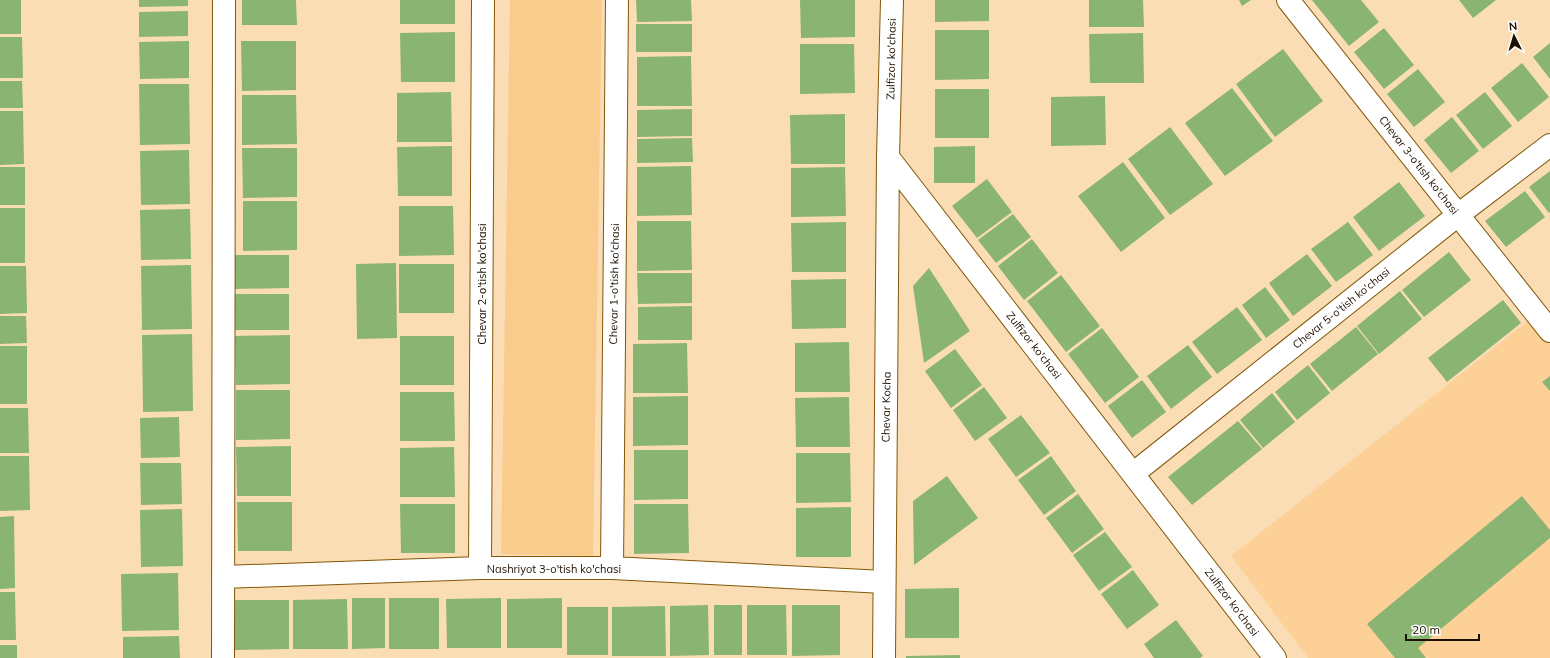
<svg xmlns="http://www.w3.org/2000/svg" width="1550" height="658" font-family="Mulish,sans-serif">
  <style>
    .built { fill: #fcd096 }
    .green { fill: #f9cc8d }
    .building { fill: #8ab472 }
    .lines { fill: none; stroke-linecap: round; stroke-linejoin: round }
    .minor-casing { stroke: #825707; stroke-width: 24 }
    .minor { stroke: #fff; stroke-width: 22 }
    .labels { text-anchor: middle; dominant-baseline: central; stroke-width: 3.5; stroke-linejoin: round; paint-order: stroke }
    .street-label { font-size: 11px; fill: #1e1000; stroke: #fff }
  </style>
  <rect width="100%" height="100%" fill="#faddb5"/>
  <path class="built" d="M1533 317 1550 338V658H1308L1231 556Z"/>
  <path class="green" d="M510 0H602L593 556 501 554Z"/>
  <path class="building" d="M0 0H21V34H0Z
    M139 0H188V6L139 7Z
    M242 0H296L297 25H242Z
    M400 0H455V24H400Z
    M636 0H691L692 21 637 22Z
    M800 0H855V37L801 38Z
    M935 0H989V21L935 22Z
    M1089 0H1143L1144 27H1089Z
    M1239 0H1251L1242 6Z
    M1312 0H1361L1379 22 1349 46Z
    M1459 0H1496L1473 18Z
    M188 11V36L139 37V12Z
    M636 24H692V52H636Z
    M1384 28 1414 65 1384 89 1354 52Z
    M935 30H989V79L935 80Z
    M455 32V82H401L400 33Z
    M1143 33 1144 83H1090L1089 34Z
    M0 37H22L23 78H0Z
    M189 41V78L140 79 139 42Z
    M241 41H296V90L242 91Z
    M1550 43V79L1533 57Z
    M800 44H854L855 93 800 94Z
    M1283 49 1323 101 1275 137 1236 84Z
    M691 56 692 106H637V57Z
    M1522 63 1549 97 1518 122 1491 88Z
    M1418 69 1445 102 1414 127 1387 94Z
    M0 81H22L23 108H0Z
    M139 84H189L190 144 140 145Z
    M1232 88 1273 141 1225 176 1185 123Z
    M935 89H989V138H935Z
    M451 92 452 142H397V93Z
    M1485 92 1512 126 1483 149 1456 115Z
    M242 95H296L297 144 242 145Z
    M1105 96 1106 145 1051 146V97Z
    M692 109V136L637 137V110Z
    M0 111H23L24 164 0 165Z
    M845 114V164H791L790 115Z
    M1452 117 1479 151 1451 173 1424 140Z
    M1170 127 1213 184 1170 215 1128 159Z
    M692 138 693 162 637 163V139Z
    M452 146V196H398L397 147Z
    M975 146V183H934V147Z
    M242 148H297V197L243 198Z
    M189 150 190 204 141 205 140 151Z
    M1123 162 1165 218 1121 252 1078 196Z
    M691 166 692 215 637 216V167Z
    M0 167H25V205H0Z
    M845 167 846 216 791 217V168Z
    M1550 171V212L1549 213 1529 187Z
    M987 179 1012 212 977 238 952 206Z
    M1399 182 1425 216 1379 251 1353 217Z
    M1525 191 1545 217 1506 247 1485 221Z
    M243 201H297V250L243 251Z
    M399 206H453L454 255 399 256Z
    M0 208H25V263H0Z
    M190 209 191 259 141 260 140 210Z
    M1013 214 1031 237 996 263 978 240Z
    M637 221H691L692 270 637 271Z
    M846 222V272H792L791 223Z
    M1348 222 1373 255 1336 282 1311 249Z
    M1032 239 1058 273 1024 300 998 266Z
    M1449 252 1471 280 1424 317 1402 290Z
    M1307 254 1332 286 1293 316 1269 283Z
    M234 255H289V288L235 289Z
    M396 263 397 338 357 339 356 264Z
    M399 264H454V313H399Z
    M191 265 192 329 142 330 141 266Z
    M0 266H26L27 313 0 314Z
    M929 268 970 331 924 363 913 286Z
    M637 273H692V303L638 304Z
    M1061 275 1100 326 1066 352 1027 301Z
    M846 279V328L792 329 791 280Z
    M1265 287 1290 320 1266 338 1242 305Z
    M1400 291 1422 319 1379 354 1357 326Z
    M235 294H289V330H235Z
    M1503 300 1521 323 1447 382 1428 358Z
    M692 306V340H638V307Z
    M1237 307 1262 340 1217 374 1192 342Z
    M0 316H26L27 343 0 344Z
    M1356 327 1378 354 1332 391 1310 364Z
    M1102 328 1139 377 1105 403 1068 354Z
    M192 334 193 411 143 412 142 335Z
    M290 335V384L236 385 235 336Z
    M400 336H454V385H400Z
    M849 342 850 392H795V343Z
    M687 343 688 393H633V344Z
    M1188 345 1212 377 1171 409 1147 376Z
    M0 346H27V404H0Z
    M955 349 982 385 951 408 925 371Z
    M1308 365 1330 393 1297 420 1275 392Z
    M1550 376V391L1542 382Z
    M1142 380 1166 412 1132 438 1108 406Z
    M984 387 1007 418 975 441 953 410Z
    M236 390H290V439L236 440Z
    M400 392H454L455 441H400Z
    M1272 393 1295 422 1263 448 1240 420Z
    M688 396V445L633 446V397Z
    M849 397 850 447H796L795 398Z
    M0 408H28L29 453H0Z
    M1021 415 1050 453 1016 477 988 439Z
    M179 417 180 457 141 458 140 418Z
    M1238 421 1262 449 1192 505 1168 477Z
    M291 446V496H237L236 447Z
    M454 447 455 497H400V448Z
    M634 450H688V499L634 500Z
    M796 453H850L851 502 796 503Z
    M0 456H29L30 510 0 511Z
    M1051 456 1076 491 1044 515 1018 480Z
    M140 463H181L182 504 141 505Z
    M947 476 978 518 914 565 913 501Z
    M1078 494 1104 529 1072 553 1046 518Z
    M1522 496 1550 530V538L1418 648 1426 658H1395L1367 624Z
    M237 502H292V551H238Z
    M400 504H455V553H401Z
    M634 504H688L689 553 634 554Z
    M851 507V557H796V508Z
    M182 509 183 566 141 567 140 510Z
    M14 516 15 588 0 589V517Z
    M1105 532 1132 567 1099 591 1073 555Z
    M1133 570 1159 605 1127 629 1101 594Z
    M178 573 179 630 122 631 121 574Z
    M959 588V638H905V589Z
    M0 592H15L16 640H0Z
    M352 598H385V648L352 649Z
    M389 598H439V649H389Z
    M501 598V648H447L446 599Z
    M562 598V648H507V599Z
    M347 599 348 649H293V600Z
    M235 600H289V649L235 650Z
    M708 605 709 655 670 656V606Z
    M714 605H742V655H714Z
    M747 605H786L787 655H747Z
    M792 605H840V655L792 656Z
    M665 606 666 656H612V607Z
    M567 607H608V655H567Z
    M1176 620 1203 656 1200 658H1154L1144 644Z
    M179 636 180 658H123V637Z
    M0 645H17V658H0Z
    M960 655V658H906V656Z"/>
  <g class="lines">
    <g class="minor-casing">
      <path id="minor" d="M1288 0 1550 331
        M888 157 1275 658
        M1134 473 1458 215 1550 145
        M480 568 483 0
        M612 568 617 0
        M223 577 480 568H612L884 582
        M223 658 224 0
        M884 658 888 157 892 0"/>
    </g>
    <use href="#minor" class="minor"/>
  </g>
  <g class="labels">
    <g class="street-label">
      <text transform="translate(891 59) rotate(-89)">Zulfizor ko'chasi</text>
      <text transform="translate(1419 165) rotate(52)">Chevar 3-o'tish ko'chasi</text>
      <text transform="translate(482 284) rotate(-90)">Chevar 2-o'tish ko'chasi</text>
      <text transform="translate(614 284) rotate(-89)">Chevar 1-o'tish ko'chasi</text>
      <text transform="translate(1341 308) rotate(-39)">Chevar 5-o'tish ko'chasi</text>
      <text transform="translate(1034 345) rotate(52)">Zulfizor ko'chasi</text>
      <text transform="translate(886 407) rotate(-89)">Chevar Kocha</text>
      <text x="554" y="569">Nashriyot 3-o'tish ko'chasi</text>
      <text transform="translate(1232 602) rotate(53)">Zulfizor ko'chasi</text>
    </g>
  </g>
  <g transform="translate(1514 36) rotate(355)" stroke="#ffffff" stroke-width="3" paint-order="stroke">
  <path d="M0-3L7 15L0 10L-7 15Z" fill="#1e1000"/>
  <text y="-6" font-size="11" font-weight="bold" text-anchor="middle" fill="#1e1000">N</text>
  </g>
  <path d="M1406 634v6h73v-6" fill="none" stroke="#1e1000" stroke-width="2"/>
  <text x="1412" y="634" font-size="12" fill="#1e1000" stroke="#ffffff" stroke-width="3" paint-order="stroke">20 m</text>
</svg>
